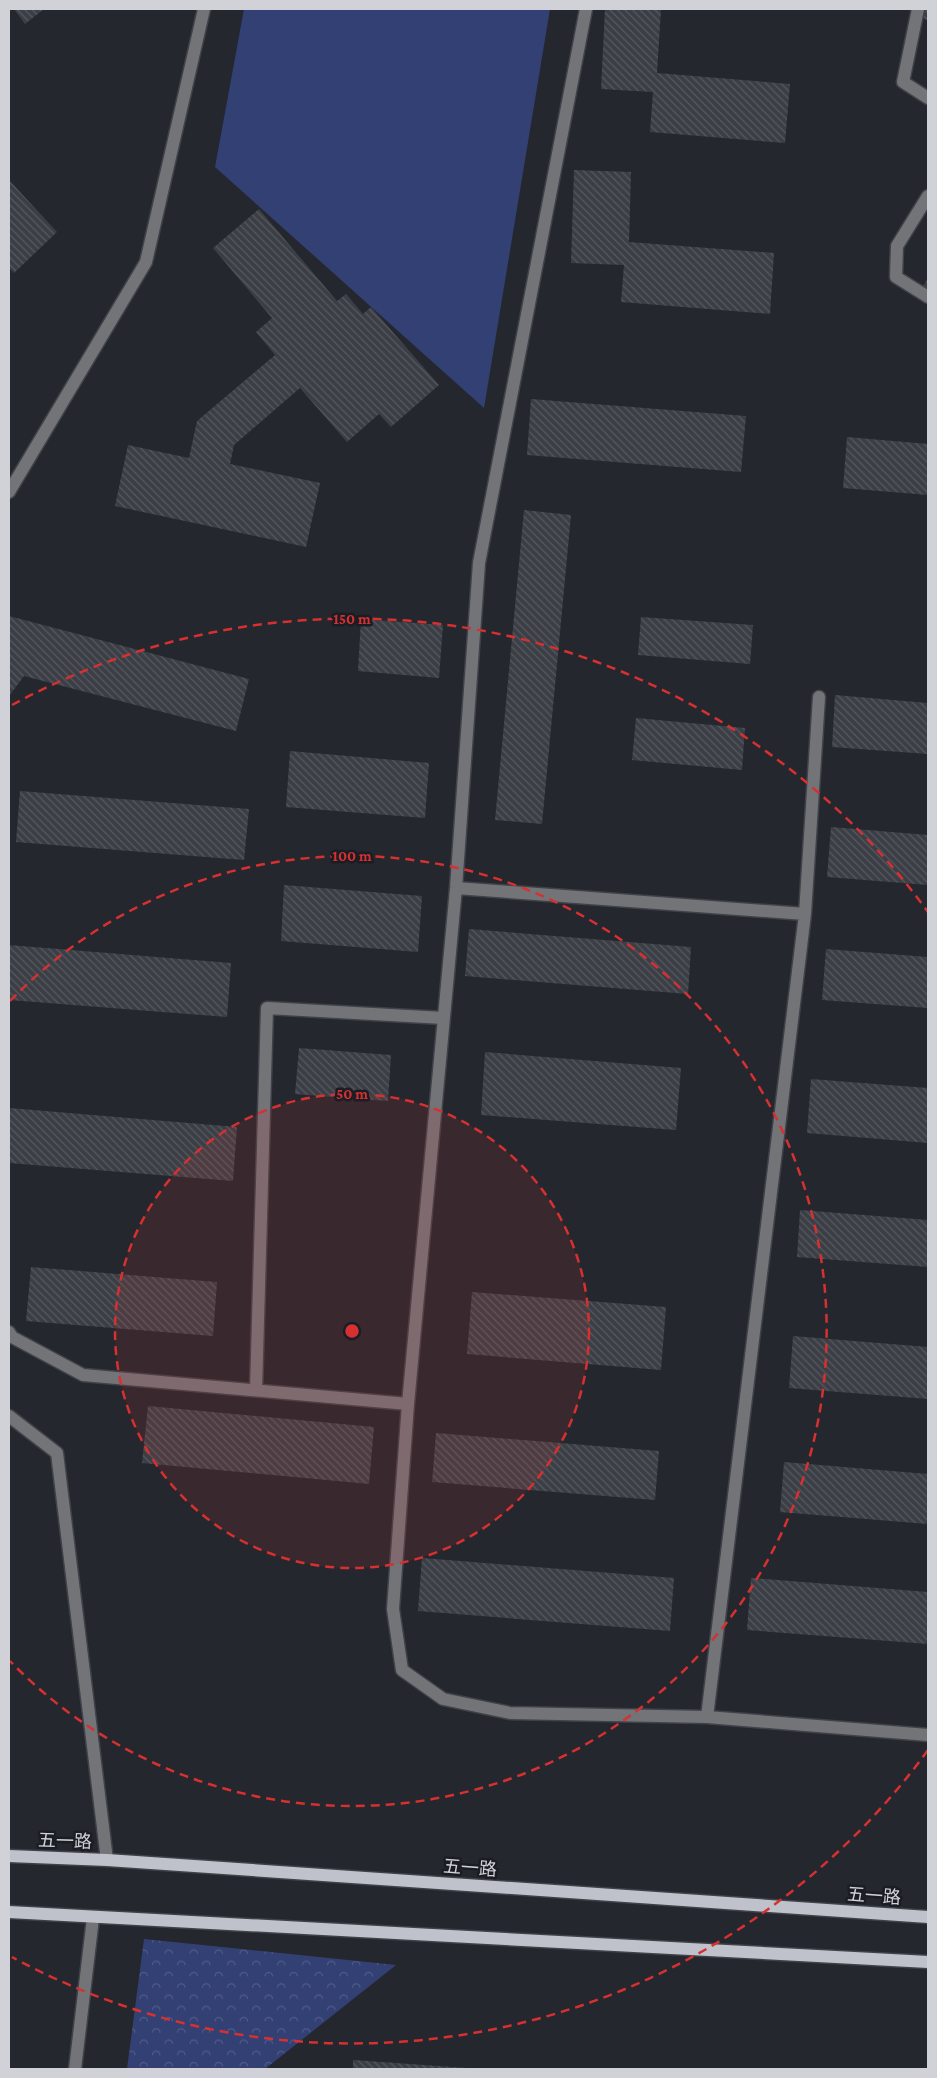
<svg xmlns="http://www.w3.org/2000/svg" width="937" height="2078" font-family="'Crimson Pro','Noto Sans SC',serif">
  <style>
    .forest { fill: url(#forest-crowns) }
    .garden { fill: #334074 }
    .building { fill: url(#building-back-hatch) }
    .lines { fill: none; stroke-linecap: round; stroke-linejoin: round }
    .minor-casing { stroke: #404249; stroke-width: 15 }
    .major-casing { stroke: #404249; stroke-width: 15 }
    .minor { stroke: #737478; stroke-width: 12 }
    .major { stroke: #bfc2ca; stroke-width: 12 }
    .ring { fill: none; stroke: #d63031; stroke-width: 2.5; stroke-dasharray: 9 6 }
    .labels { text-anchor: middle; dominant-baseline: central; stroke-width: 5; stroke-linejoin: round; paint-order: stroke }
    .street-label { font-size: 18px; fill: #d0d2d7; stroke: #1b1d24 }
    .centre { fill: #d63031; stroke: #1b1d24; stroke-width: 2.5 }
    .ring-label { font-size: 15px; text-anchor: middle; font-weight: bold; fill: #d63031; stroke: #1b1d24; stroke-width: 5; stroke-linejoin: round; paint-order: stroke }
  </style>
  <defs>
    <pattern id="forest-crowns" width="20" height="18" patternUnits="userSpaceOnUse" patternTransform="scale(1.25)"><rect width="20" height="18" fill="#334074"/><path d="M2 6a3 3 0 1 1 6 0M12 15a3 3 0 1 1 6 0" fill="none" stroke="#505b87"/></pattern>
    <pattern id="building-back-hatch" width="6" height="6" patternUnits="userSpaceOnUse" patternTransform="scale(1.25)"><rect width="6" height="6" fill="#3b3e45"/><path d="M-1 5l2 2M0 0l6 6M5-1l2 2" fill="none" stroke="#56595f"/></pattern>
  </defs>
  <rect width="100%" height="100%" fill="#24272e"/>
  <path class="forest" d="M144 1939 396 1965 265 2069H127Z"/>
  <path class="garden" d="M244 9H550L484 408 215 167Z"/>
  <path class="building" d="M14 9H44L25 24Z
    M605 9H661L657 73 790 84 785 143 650 132 653 92 601 89Z
    M926 9H928V21L922 17Z
    M574 170 631 172 629 242 774 253 770 314 621 302 624 265 571 263Z
    M9 180 57 232 14 273 9 268Z
    M259 209 337 301 346 294 363 314 371 307 439 385 391 427 379 414 347 442 300 388 234 445 230 464 320 483 306 547 115 506 128 445 189 458 197 421 275 355 256 332 272 318 213 248Z
    M928 278V294L921 290Z
    M531 399 746 416 741 472 527 455Z
    M847 437 928 444V495L843 488Z
    M524 510 571 515 542 824 495 820Z
    M9 616 249 679 236 731 24 676 9 696Z
    M641 617 753 625 750 664 638 655Z
    M361 619 443 625 439 678 358 671Z
    M835 695 928 703V754L832 747Z
    M636 718 745 728 742 770 632 760Z
    M290 751 429 763 425 818 286 807Z
    M20 791 249 809 244 860 16 842Z
    M831 827 928 835V885L827 877Z
    M284 885 422 896 418 952 281 941Z
    M469 929 691 947 688 994 465 976Z
    M9 945 231 963 227 1017 9 1000Z
    M826 949 928 957V1008L822 1000Z
    M299 1048 391 1055 388 1101 295 1094Z
    M485 1052 681 1068 676 1130 481 1115Z
    M811 1079 928 1088V1143L807 1133Z
    M9 1108 237 1127 233 1181 9 1163Z
    M800 1210 928 1220V1267L797 1257Z
    M31 1267 217 1282 213 1336 26 1321Z
    M472 1292 666 1307 661 1370 467 1354Z
    M793 1336 928 1347V1399L789 1388Z
    M148 1406 374 1427 369 1484 142 1463Z
    M436 1433 659 1451 655 1500 432 1482Z
    M784 1462 928 1474V1524L780 1512Z
    M422 1558 674 1578 670 1631 418 1611Z
    M751 1578 928 1592V1644L747 1630Z
    M353 2060 467 2068V2069H353Z"/>
  <g class="lines">
    <g class="minor-casing">
      <path id="minor" d="M918 9 903 82 928 98
        M928 196 897 246 896 277 928 297
        M9 492 146 262 204 9
        M456 888 805 914
        M9 1332 12 1337 83 1375 408 1404 393 1609 402 1670 443 1699 510 1713 707 1717 928 1735
        M256 1390 267 1008 443 1018
        M408 1404 456 888 479 563 586 9
        M9 1416 57 1453 107 1860
        M707 1717 805 914 819 697
        M75 2069 93 1918"/>
    </g>
    <g class="major-casing">
      <path id="major" d="M9 1856 107 1860 928 1917
        M9 1912 928 1962"/>
    </g>
    <use href="#minor" class="minor"/>
    <use href="#major" class="major"/>
  </g>
  <circle cx="352" cy="1331" r="237" fill="#d63031" fill-opacity=".12"/>
  <g class="ring">
    <circle cx="352" cy="1331" r="237"/>
    <path d="M10 1001A475 475 0 1 1 10 1661"/>
    <path d="M928 1750A712 712 0 0 1 12 1957M12 705A712 712 0 0 1 928 912"/>
  </g>
  <g class="labels">
    <g class="street-label">
      <text transform="translate(65 1841) rotate(2)">五一路</text>
      <text transform="translate(470 1868) rotate(4)">五一路</text>
      <text transform="translate(874 1896) rotate(4)">五一路</text>
    </g>
  </g>
  <circle cx="352" cy="1331" r="8" class="centre"/>
  <g class="ring-label">
    <text x="352" y="624">150 m</text>
    <text x="352" y="861">100 m</text>
    <text x="352" y="1099">50 m</text>
  </g>
  <rect width="937" height="2078" fill="none" stroke="#d0d2d7" stroke-width="20"/>
</svg>
